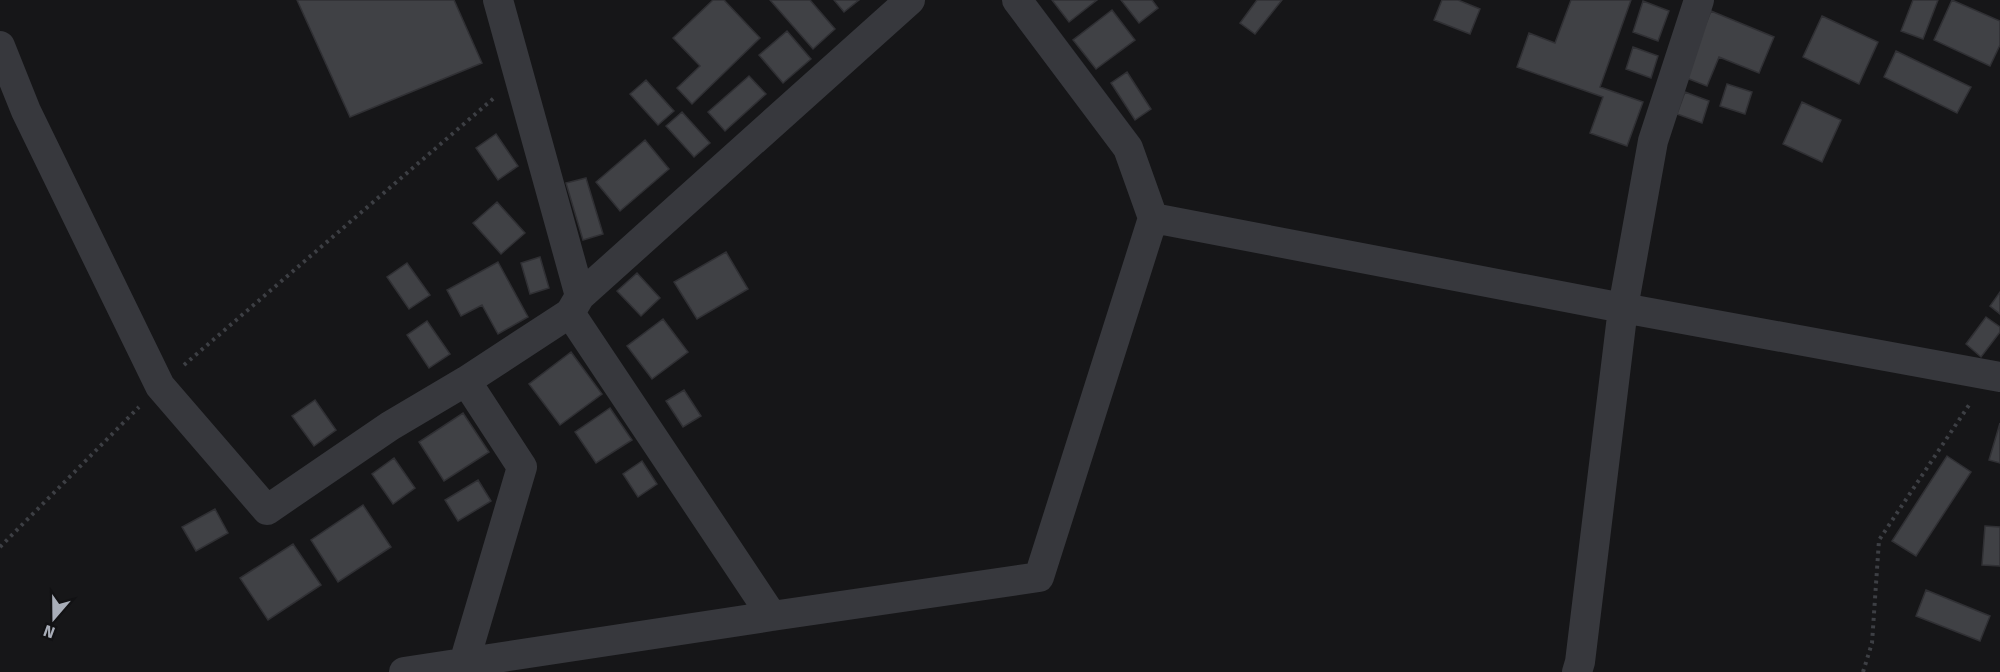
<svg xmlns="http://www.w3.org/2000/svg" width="2000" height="672" font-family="'Fira Sans',sans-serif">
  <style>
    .building { fill: #404145; stroke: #303034; stroke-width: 1.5 }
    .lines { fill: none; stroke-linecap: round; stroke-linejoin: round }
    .path { stroke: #3d3f44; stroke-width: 4; stroke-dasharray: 3 4.5; stroke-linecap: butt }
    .street { stroke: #37383d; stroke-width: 30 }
  </style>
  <rect width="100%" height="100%" fill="#161618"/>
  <path class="building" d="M297 0H454L482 63 350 117Z
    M713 0H724L760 38 692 104 677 88 700 66 673 38Z
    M770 0H810L835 29 813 49Z
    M834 0H859L844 12Z
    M1052 0H1097L1069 22Z
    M1121 0H1152L1158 8 1139 23Z
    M1257 0H1282L1255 34 1240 23Z
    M1442 0H1458L1480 9 1470 34 1434 20Z
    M1571 0H1631L1600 87 1643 102 1627 146 1590 133 1603 97 1517 67 1529 33 1555 43Z
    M1913 0H1938L1923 39 1901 31Z
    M1952 0 2000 21V45L1990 66 1934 40Z
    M1643 1 1669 11 1658 41 1633 32Z
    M1112 10 1135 40 1096 69 1073 40Z
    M1711 11 1774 37 1759 73 1719 57 1707 86 1684 77Z
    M1822 16 1878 42 1859 84 1803 57Z
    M787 31 811 59 783 83 759 55Z
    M1633 47 1658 56 1651 78 1626 69Z
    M1896 51 1971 87 1957 113 1884 77Z
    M1127 72 1151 109 1135 120 1111 83Z
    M749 76 766 94 725 131 708 112Z
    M646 80 674 111 658 125 630 94Z
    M1727 84 1752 92 1745 114 1720 106Z
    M1685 92 1709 101 1702 123 1677 114Z
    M1802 102 1841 120 1822 162 1783 144Z
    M682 112 710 143 694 157 666 126Z
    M496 134 518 166 498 180 476 148Z
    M645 140 669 169 620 211 596 182Z
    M586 178 603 234 583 240 566 183Z
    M497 202 525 233 501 254 473 223Z
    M726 252 748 289 697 319 674 282Z
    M540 257 549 288 530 294 521 263Z
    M498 262 528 317 498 334 482 305 461 316 447 290Z
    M407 263 430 295 409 309 387 277Z
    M637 273 660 298 641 316 617 291Z
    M2000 292V314L1990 306Z
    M1986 317 2000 327V332L1981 357 1966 344Z
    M663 319 688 352 652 379 627 346Z
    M427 321 450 354 429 368 407 335Z
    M571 352 602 394 560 425 529 384Z
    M684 390 701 416 683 427 666 401Z
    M315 400 336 430 314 446 292 416Z
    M610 408 632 440 596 463 575 432Z
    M463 413 489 452 444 481 419 442Z
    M2000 423V463L1989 460Z
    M1947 456 1971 472 1916 556 1892 541Z
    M394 458 415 488 393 504 372 474Z
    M642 461 657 484 638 497 623 474Z
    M478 480 491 501 458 521 445 500Z
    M363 505 391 547 338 582 311 540Z
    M215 509 228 533 196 551 182 527Z
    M1985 526 2000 527V566L1982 565Z
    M293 544 321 585 268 620 240 578Z
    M1926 590 1990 616 1980 641 1916 616Z"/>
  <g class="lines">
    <path class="path" d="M184 365 494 98
      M0 547 139 407
      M1863 672 1872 643 1879 540 1971 402"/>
    <path class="street" d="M498 0 580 296
      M0 46 26 111 160 386 267 510 390 426 466 381 570 313
      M1153 218 1623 308 2000 377
      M772 616 570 313 580 296 910 0
      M464 663 522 467 466 381
      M404 672 772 616 1039 577 1153 218 1128 148 1017 0
      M1577 672 1580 662 1623 308 1653 141 1699 0"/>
  </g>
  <g transform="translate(54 618) rotate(200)" stroke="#111113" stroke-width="4.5" paint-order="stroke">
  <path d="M0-4.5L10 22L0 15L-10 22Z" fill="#a8adb8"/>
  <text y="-9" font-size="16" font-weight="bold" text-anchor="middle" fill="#a8adb8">N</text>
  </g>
</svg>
